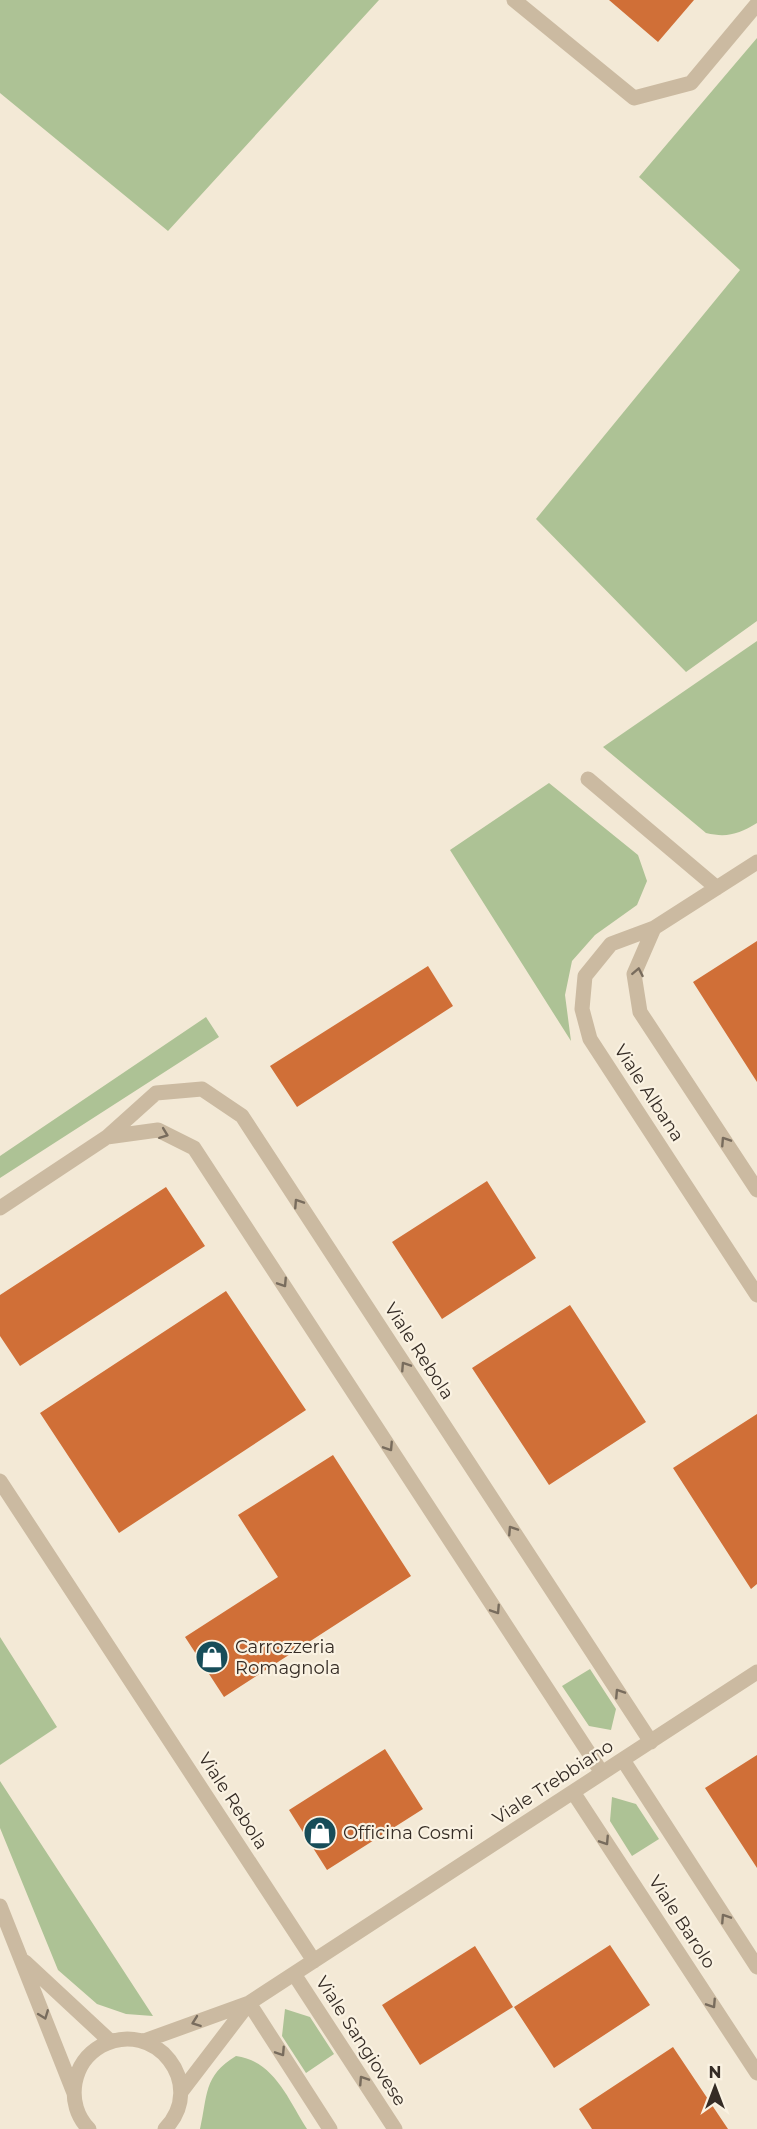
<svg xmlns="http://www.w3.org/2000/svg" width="757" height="2129" font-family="Montserrat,sans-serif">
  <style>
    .green { fill: #adc295 }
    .building { fill: #d06f37 }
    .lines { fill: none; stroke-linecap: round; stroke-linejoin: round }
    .lane { stroke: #cbbaa1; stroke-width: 15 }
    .street { stroke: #cbbaa1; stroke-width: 15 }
    .oneway { stroke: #786c5d }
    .labels { text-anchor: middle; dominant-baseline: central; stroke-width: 4.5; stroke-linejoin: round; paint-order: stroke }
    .street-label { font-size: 18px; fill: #352c25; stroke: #faf2e2 }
    .poi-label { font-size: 18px; fill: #352c25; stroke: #faf2e2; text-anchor: start }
  </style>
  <rect width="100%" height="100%" fill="#f3e9d6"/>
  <path class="green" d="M0 0H379L168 231 0 93Z
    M757 38V621L686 672 536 519 740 270 639 177Z
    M757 641V823C739 834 727 838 706 833L603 747Z
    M549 783 638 855 647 881 637 905 595 935 572 961 565 995 571 1041 450 850Z
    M206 1017 219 1037 0 1178V1156Z
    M0 1637 57 1727 0 1765Z
    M590 1669 616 1709 611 1730 589 1726 562 1686Z
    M0 1781 153 2016 126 2014 97 2004 58 1970 0 1828Z
    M612 1797 636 1804 659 1839 632 1856 610 1821Z
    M285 2009 310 2017 334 2054 306 2073 282 2036Z
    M236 2056C274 2061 288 2099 307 2129H200C208 2095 203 2076 236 2056Z"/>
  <path class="building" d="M609 0H694L658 42Z
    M757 941V1082L693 982Z
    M428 966 453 1006 297 1107 270 1066Z
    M487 1181 536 1258 442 1319 392 1242Z
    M166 1187 205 1246 20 1366 0 1336V1295Z
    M226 1291 306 1410 119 1533 40 1413Z
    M570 1305 646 1422 549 1485 472 1368Z
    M757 1414V1584L751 1589 673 1468Z
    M333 1455 411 1576 224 1697 185 1637 278 1577 238 1515Z
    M385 1749 423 1809 327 1870 289 1810Z
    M757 1755V1868L705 1788Z
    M610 1945 650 2005 554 2068 514 2007Z
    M475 1946 513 2007 420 2065 382 2005Z
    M673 2047 728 2129H592L579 2109Z"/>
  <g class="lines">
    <path class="lane" d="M514 0 634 98 691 83 757 4"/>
    <path class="street" d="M588 779 717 888
      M757 862 654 928 611 944 585 976 582 1009 590 1039 757 1295
      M654 928 634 974 640 1012 757 1190
      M107 1137 158 1130 194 1148 602 1773
      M0 1208 107 1137 156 1093 202 1089 242 1116 651 1742
      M0 1481 314 1961
      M623 1760 757 1967
      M573 1792 757 2073
      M0 1906 74 2093
      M25 1962 110 2041
      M294 1974 395 2129
      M249 2003 330 2129
      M144 2041 249 2003 757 1672
      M181 2092 249 2003
      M89 2129C77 2117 72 2100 75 2083 78 2067 87 2054 101 2046 155 2017 208 2085 165 2129"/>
  </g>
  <defs><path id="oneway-chevron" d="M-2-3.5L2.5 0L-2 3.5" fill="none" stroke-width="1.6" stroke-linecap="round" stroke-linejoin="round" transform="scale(1.5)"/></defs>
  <g class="oneway">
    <use href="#oneway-chevron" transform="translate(638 972) rotate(-79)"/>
    <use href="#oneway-chevron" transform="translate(164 1134) rotate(21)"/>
    <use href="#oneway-chevron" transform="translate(725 1141) rotate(-123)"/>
    <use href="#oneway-chevron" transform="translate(298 1203) rotate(-123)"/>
    <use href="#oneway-chevron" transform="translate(283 1283) rotate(57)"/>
    <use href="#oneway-chevron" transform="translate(405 1366) rotate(-123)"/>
    <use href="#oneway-chevron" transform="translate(389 1447) rotate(57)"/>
    <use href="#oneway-chevron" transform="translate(512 1530) rotate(-123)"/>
    <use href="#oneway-chevron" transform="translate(496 1610) rotate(57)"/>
    <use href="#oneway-chevron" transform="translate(619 1693) rotate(-123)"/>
    <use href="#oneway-chevron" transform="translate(605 1841) rotate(57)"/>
    <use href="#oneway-chevron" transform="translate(725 1918) rotate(-123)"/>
    <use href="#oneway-chevron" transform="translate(712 2004) rotate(57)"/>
    <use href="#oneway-chevron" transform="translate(44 2015) rotate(69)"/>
    <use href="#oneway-chevron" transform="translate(196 2022) rotate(160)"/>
    <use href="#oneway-chevron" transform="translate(281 2052) rotate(57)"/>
    <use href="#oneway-chevron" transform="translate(363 2080) rotate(-123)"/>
  </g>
  <defs>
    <g id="shop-disc" transform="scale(1.725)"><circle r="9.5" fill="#174d59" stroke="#faf2e2"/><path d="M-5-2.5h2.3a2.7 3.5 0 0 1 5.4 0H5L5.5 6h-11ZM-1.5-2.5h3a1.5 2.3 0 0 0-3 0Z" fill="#fff"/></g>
  </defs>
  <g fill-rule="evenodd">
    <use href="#shop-disc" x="212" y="1657"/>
    <use href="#shop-disc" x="320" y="1833"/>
  </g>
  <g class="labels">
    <g class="street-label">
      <text transform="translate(649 1093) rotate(57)">Viale Albana</text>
      <text transform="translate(419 1351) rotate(57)">Viale Rebola</text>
      <text transform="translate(553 1782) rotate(-33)">Viale Trebbiano</text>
      <text transform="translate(233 1801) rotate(57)">Viale Rebola</text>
      <text transform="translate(682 1922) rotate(57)">Viale Barolo</text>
      <text transform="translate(361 2041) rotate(57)">Viale Sangiovese</text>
    </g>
    <g class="poi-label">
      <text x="235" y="1647">Carrozzeria<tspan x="235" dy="21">Romagnola</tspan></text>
      <text x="343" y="1833">Officina Cosmi</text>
    </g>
  </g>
  <g transform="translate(715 2087)" stroke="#faf2e2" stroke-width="4.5" paint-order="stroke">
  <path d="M0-4.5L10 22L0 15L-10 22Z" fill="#352c25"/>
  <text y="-9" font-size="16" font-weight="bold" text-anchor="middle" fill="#352c25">N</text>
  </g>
</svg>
